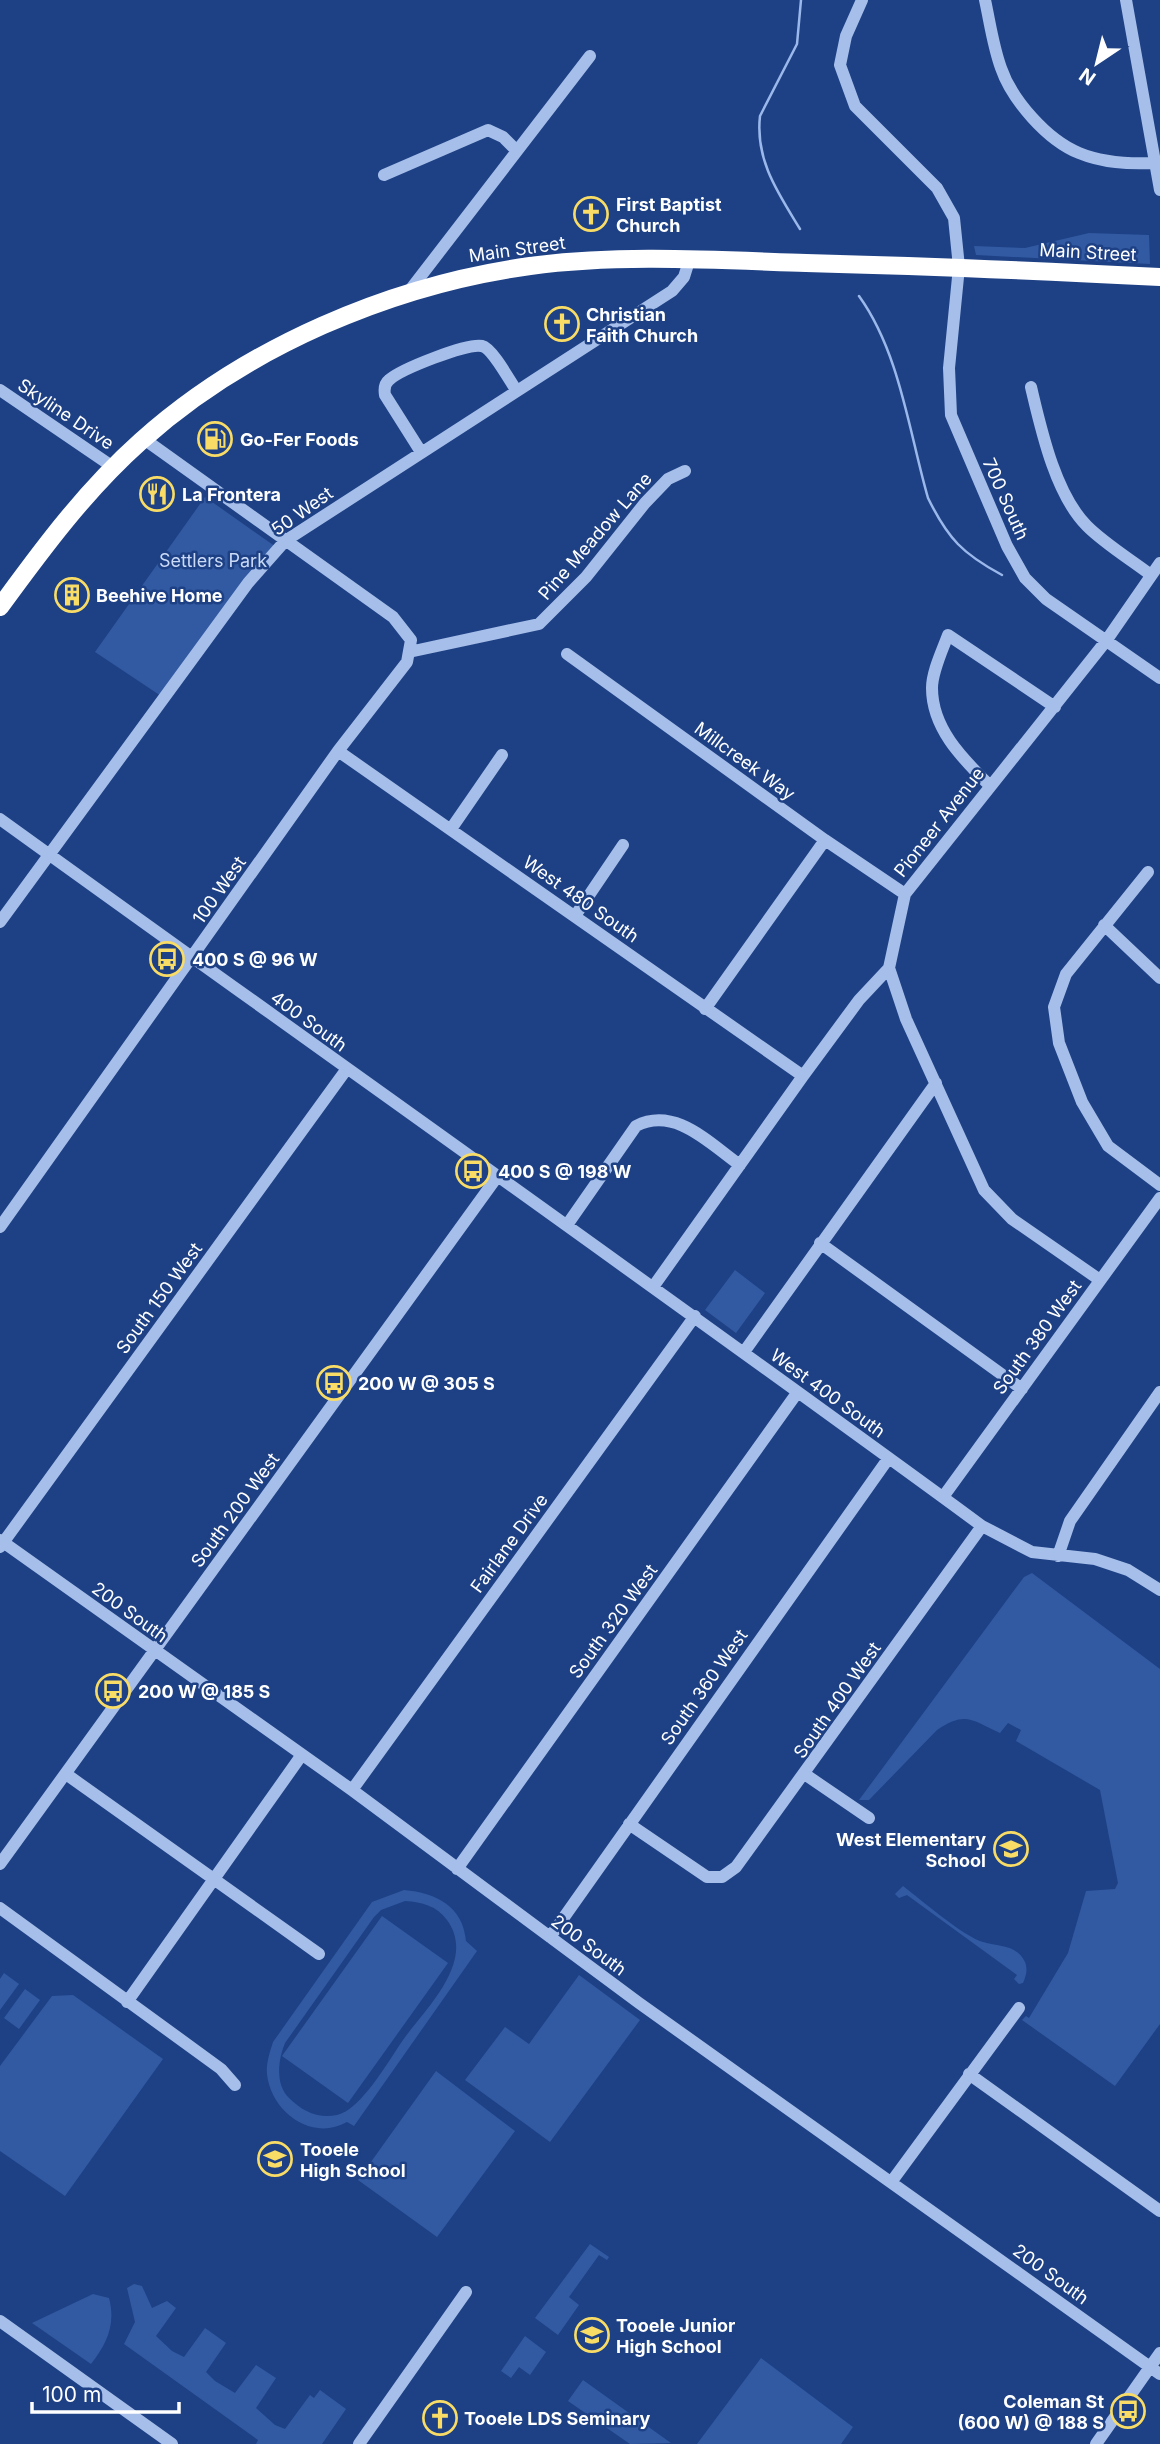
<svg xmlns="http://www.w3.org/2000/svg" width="1160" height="2444" font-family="Inter,sans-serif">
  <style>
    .green { fill: #325aa2; fill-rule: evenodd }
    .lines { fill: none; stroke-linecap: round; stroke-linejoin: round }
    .stream { stroke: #9ab8eb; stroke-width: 2.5 }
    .minor { stroke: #a6beea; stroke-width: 12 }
    .highway { stroke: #fff; stroke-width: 18 }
    .labels { text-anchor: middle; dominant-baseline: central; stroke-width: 5; stroke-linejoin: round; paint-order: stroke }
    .poi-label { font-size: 18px; font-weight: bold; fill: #fff; stroke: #1e4185; text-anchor: start }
    .street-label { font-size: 18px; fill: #fff; stroke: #1e4185 }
    .park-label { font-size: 18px; fill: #cbdbf7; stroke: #1e4185 }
  </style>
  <rect width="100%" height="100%" fill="#1e4185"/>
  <path class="green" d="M1089 233 1149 235 1150 264 976 255 974 246 1025 248Z
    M205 497 276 547 161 696 95 652Z
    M735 1270 765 1293 736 1333 705 1310Z
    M1032 1573 1160 1669V2024L1115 2086 1022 2020 1026 2016 1029 2018 1068 1953 1086 1891 1115 1889 1118 1883 1100 1790 1016 1741 1021 1730 1008 1723 1000 1733C973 1721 966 1710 937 1730L869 1800H859L1024 1577Z
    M903 1886C920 1899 964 1937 983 1942 999 1947 1016 1944 1025 1962 1028 1970 1026 1976 1023 1983L1019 1984 1014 1979 1017 1975 907 1895 899 1898 895 1894Z
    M404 1890C436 1893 463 1906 466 1941L477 1951 354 2126 347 2122C312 2142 271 2112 267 2074 266 2063 270 2052 273 2042L372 1902ZM405 1901C422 1902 437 1906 447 1920 477 1961 426 2008 403 2040 389 2060 361 2110 337 2115 318 2119 302 2111 289 2098 275 2084 278 2060 285 2043L374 1917 381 1910Z
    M382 1916 448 1963 348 2103 282 2056Z
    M4 1973 19 1984 0 2010V1979Z
    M579 1975 640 2020 550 2142 465 2080 505 2027 529 2044Z
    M25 1989 40 2000 19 2029 4 2018Z
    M73 1995 163 2059 65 2196 0 2151V2066L52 1996Z
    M436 2071 515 2131 437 2237 358 2180Z
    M590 2244 609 2257 607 2260 599 2255 569 2297 579 2305 558 2335 535 2318Z
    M134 2284 142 2286 152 2308 167 2301 176 2308 156 2336 172 2351 184 2357 205 2328 226 2343 206 2372 215 2381 235 2393 256 2365 276 2378 256 2408 275 2425 285 2429 310 2395 314 2398 320 2390 346 2409 322 2444H256L258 2440 124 2344 135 2322 127 2288Z
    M93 2294 109 2298C116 2324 107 2344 91 2364L32 2323Z
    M525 2336 546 2352 530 2375 519 2367 511 2378 501 2371Z
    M761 2358 853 2427 841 2444H697Z
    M583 2380 671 2443 630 2444 568 2401Z"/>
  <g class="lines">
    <path class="stream" d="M800 229C778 193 755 160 760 116L797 44 801 0
      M859 296C900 353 909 432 928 498 948 539 963 554 1002 575"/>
    <path class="minor" d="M862 0 846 36 840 65 855 106 937 188 954 218 959 267 949 368 951 415 1007 546 1025 578 1046 599 1160 678
      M985 0C990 23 993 46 1001 68 1012 100 1047 140 1079 153 1103 163 1128 164 1153 163
      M1126 0 1160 190
      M384 175 488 130 503 137 517 151
      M407 294 590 56
      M1031 387C1041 429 1055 494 1087 526 1105 544 1130 559 1151 575
      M0 390 113 467
      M421 452 385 395C384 389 384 384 389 380 401 369 467 343 482 346 492 348 510 381 516 390
      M409 652 539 624 586 577 645 503 668 479 685 471
      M567 654 825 840 905 894
      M338 751 803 1076
      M990 786C963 759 932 729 932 688 932 672 942 651 948 635L1055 707
      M0 819C327 1055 657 1288 982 1526L1032 1552 1095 1559 1128 1570 1160 1590
      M451 829 502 755
      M1148 872 1066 974 1054 1007 1059 1043 1082 1102 1108 1146 1160 1185
      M575 916 623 845
      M0 922 248 583 285 541 672 291 684 277 689 261
      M1104 925 1160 978
      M889 968 906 1019 984 1190 1012 1219 1100 1280
      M705 1009 825 840
      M567 1225 636 1126C675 1106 709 1143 740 1165
      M0 1227 338 751 407 662 411 640 393 617 144 439
      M820 1243 1022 1389
      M653 1287 803 1076 859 1000 889 968 905 894 1106 641 1160 563
      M744 1352 936 1083
      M943 1497 1160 1198
      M0 1540 352 1790 639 2003 1160 2374
      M0 1547 346 1070
      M1058 1556 1070 1521 1160 1392
      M66 1774 319 1954
      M806 1775 869 1818
      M352 1790 695 1316
      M629 1824 707 1877H722L736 1867 982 1526
      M0 1864 497 1177
      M457 1869 797 1393
      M0 1908 221 2069 235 2085
      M550 1937 888 1459
      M127 2002 301 1756
      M969 2074 1160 2211
      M892 2181 1019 2008
      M0 2321 172 2444
      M359 2444 466 2292
      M1096 2444 1160 2353"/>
    <path class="highway" d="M0 607C43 548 86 490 141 441 246 347 391 285 530 266 620 254 715 260 806 263 924 266 1042 271 1160 277"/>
  </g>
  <defs>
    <g id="church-ring" transform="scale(1.75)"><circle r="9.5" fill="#1e4185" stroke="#f8dc66" stroke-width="1.5"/><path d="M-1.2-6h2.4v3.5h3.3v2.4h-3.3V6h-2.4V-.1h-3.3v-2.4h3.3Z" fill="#f8dc66"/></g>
    <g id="fuel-ring" transform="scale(1.75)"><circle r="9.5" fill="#1e4185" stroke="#f8dc66" stroke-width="1.5"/><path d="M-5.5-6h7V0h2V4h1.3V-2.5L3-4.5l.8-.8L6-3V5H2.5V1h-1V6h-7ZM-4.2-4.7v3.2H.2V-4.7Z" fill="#f8dc66"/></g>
    <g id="restaurant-ring" transform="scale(1.75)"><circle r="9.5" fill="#1e4185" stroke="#f8dc66" stroke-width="1.5"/><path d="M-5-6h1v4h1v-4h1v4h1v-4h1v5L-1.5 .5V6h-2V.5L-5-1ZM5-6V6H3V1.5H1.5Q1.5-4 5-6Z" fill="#f8dc66"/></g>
    <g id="building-ring" transform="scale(1.75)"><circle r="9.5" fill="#1e4185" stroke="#f8dc66" stroke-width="1.5"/><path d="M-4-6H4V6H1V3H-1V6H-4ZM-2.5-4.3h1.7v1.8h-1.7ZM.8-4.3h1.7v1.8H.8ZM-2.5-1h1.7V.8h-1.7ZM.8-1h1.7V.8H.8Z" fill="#f8dc66"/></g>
    <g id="bus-ring" transform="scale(1.75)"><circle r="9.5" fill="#1e4185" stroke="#f8dc66" stroke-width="1.5"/><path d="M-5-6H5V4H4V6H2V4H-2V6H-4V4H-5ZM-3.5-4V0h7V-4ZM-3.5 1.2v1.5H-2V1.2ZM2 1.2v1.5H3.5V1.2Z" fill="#f8dc66"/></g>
    <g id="school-ring" transform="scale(1.75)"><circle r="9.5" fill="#1e4185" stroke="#f8dc66" stroke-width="1.5"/><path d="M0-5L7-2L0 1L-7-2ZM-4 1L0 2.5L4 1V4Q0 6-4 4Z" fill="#f8dc66"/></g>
  </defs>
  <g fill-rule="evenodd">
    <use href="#church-ring" x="591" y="214"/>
    <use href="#church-ring" x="562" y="324"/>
    <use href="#fuel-ring" x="215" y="439"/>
    <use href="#restaurant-ring" x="157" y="494"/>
    <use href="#building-ring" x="72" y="595"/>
    <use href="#bus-ring" x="167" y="959"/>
    <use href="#bus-ring" x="473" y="1171"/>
    <use href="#bus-ring" x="334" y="1383"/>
    <use href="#bus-ring" x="113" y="1691"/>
    <use href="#school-ring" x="1011" y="1849"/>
    <use href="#school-ring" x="275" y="2159"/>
    <use href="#school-ring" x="592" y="2335"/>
    <use href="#bus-ring" x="1128" y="2411"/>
    <use href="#church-ring" x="440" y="2418"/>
  </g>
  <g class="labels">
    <g class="poi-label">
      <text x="616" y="204">First Baptist<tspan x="616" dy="21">Church</tspan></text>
      <text x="586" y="314">Christian<tspan x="586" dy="21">Faith Church</tspan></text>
      <text x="240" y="439">Go-Fer Foods</text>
      <text x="182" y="494">La Frontera</text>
      <text x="96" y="595">Beehive Home</text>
      <text x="192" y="959">400 S @ 96 W</text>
      <text x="498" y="1171">400 S @ 198 W</text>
      <text x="358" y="1383">200 W @ 305 S</text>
      <text x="138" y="1691">200 W @ 185 S</text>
      <text x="986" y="1839" text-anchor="end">West Elementary<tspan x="986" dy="21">School</tspan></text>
      <text x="300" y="2149">Tooele<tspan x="300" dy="21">High School</tspan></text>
      <text x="616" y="2325">Tooele Junior<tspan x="616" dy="21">High School</tspan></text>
      <text x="1104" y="2401" text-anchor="end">Coleman St<tspan x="1104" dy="21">(600 W) @ 188 S</tspan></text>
      <text x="464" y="2418">Tooele LDS Seminary</text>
    </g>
    <g class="street-label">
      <text transform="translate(517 249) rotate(-8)">Main Street</text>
      <text transform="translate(1088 252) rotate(3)">Main Street</text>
      <text transform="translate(66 414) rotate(34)">Skyline Drive</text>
      <text transform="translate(1006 499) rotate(66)">700 South</text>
      <text transform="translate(302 511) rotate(-35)">50 West</text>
      <text transform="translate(595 536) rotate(-49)">Pine Meadow Lane</text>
      <text transform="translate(745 761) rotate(36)">Millcreek Way</text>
      <text transform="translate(939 822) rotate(-52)">Pioneer Avenue</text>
      <text transform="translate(219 890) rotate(-55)">100 West</text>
      <text transform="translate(581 899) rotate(35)">West 480 South</text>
      <text transform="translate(309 1021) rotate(36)">400 South</text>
      <text transform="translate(159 1298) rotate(-54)">South 150 West</text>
      <text transform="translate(1037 1337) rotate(-54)">South 380 West</text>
      <text transform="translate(828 1393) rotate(36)">West 400 South</text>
      <text transform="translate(235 1510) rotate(-54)">South 200 West</text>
      <text transform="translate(509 1543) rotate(-54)">Fairlane Drive</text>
      <text transform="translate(130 1612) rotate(36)">200 South</text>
      <text transform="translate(613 1621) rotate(-54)">South 320 West</text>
      <text transform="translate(704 1687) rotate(-55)">South 360 West</text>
      <text transform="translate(837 1700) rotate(-55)">South 400 West</text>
      <text transform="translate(589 1945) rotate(37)">200 South</text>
      <text transform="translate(1051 2274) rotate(36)">200 South</text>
    </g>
    <g class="park-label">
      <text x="213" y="560">Settlers Park</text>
    </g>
  </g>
  <g transform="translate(1097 63) rotate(215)" stroke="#1e4185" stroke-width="5" paint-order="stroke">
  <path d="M0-5L12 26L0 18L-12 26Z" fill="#ffffff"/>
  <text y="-10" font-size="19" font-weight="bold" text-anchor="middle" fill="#ffffff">N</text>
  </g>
  <path d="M32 2402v10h147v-10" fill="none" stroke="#ffffff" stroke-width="3.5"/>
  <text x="42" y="2402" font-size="21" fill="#ffffff" stroke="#1e4185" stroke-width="5" paint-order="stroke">100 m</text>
</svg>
